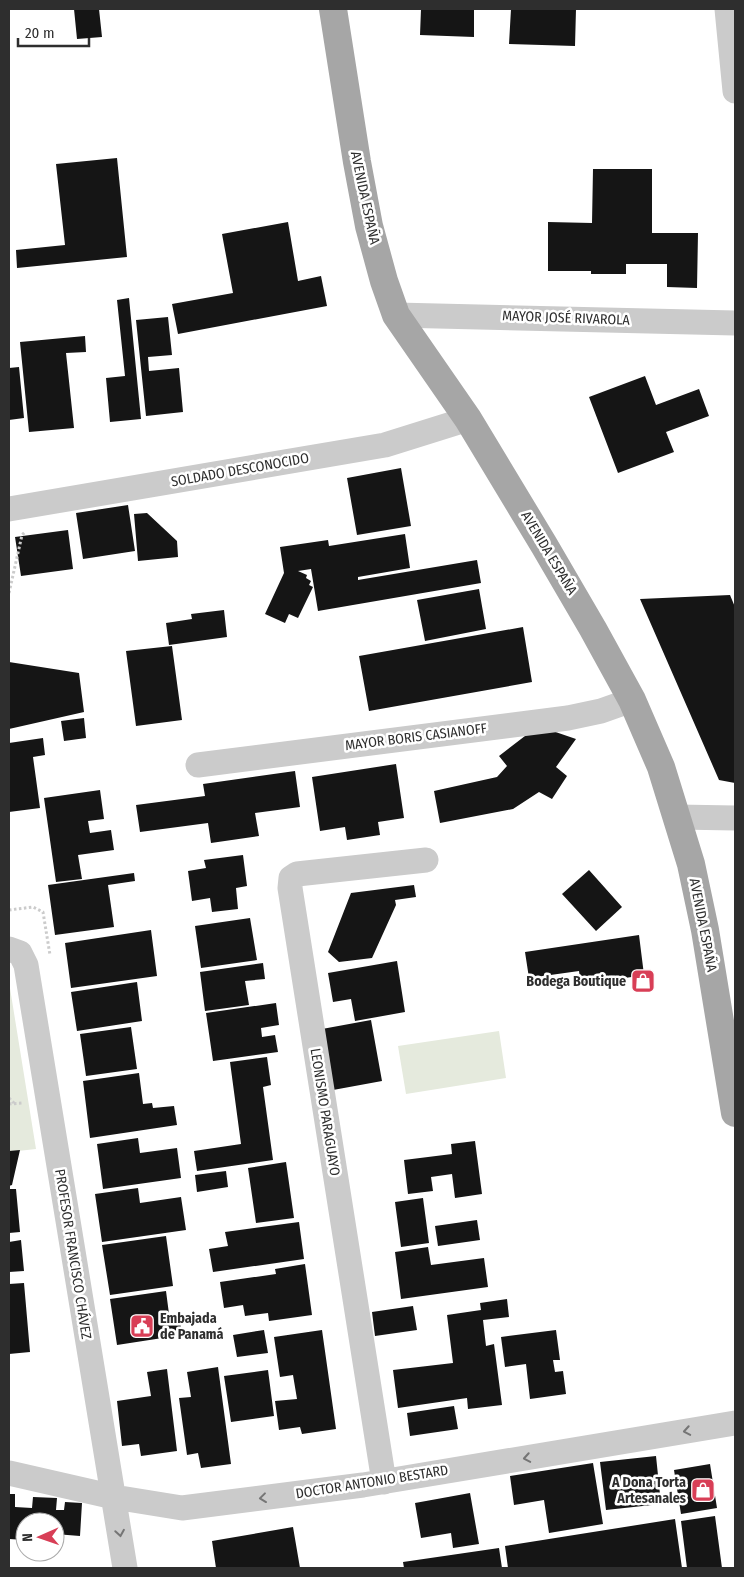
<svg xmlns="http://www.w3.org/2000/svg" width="744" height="1577" font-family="'Fira Sans Condensed',sans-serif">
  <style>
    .green { fill: #e5eadd }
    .building { fill: #151515 }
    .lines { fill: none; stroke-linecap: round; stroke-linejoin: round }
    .path { stroke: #cbcbcb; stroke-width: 3; stroke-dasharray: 2.5 2.5; stroke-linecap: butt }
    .minor { stroke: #cbcbcb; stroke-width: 25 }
    .major { stroke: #a6a6a6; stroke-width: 28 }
    .oneway { stroke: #757575 }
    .labels { text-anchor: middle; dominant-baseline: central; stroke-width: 5; stroke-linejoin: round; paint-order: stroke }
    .street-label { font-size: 14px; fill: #2e2e2e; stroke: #fff }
    .poi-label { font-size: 14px; font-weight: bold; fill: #2e2e2e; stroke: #fff; text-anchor: end }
  </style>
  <rect width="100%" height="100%" fill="#fff"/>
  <path class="green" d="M9 982 36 1149 9 1152Z
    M499 1031 506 1078 406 1094 398 1046Z"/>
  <path class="building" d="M74 9H99L102 37 77 39Z
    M421 9H474V37L420 35Z
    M511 9H576L575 46 509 44Z
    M117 158 127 257 17 268 16 250 65 245 56 164Z
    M593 169H652V233H698L697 288 667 287V264H626V274H591V271H548V222L592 223Z
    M288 222 298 281 321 276 327 306 178 334 172 304 233 293 222 234Z
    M129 298 141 419 110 422 106 378 125 376 117 300Z
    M168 317 172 355 148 357 149 371 179 368 183 412 146 416 136 320Z
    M85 336 86 352 66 353 74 428 29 432 20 342Z
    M19 367 24 418 9 420V368Z
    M645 376 656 405 699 389 709 416 666 432 674 452 618 473 589 397Z
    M401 468 411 526 357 535 347 478Z
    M128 505 135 551 83 559 76 513Z
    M147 513 177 541 178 557 138 561 134 514Z
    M68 530 73 569 21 576 15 537Z
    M405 534 410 568 358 577V580L477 560 481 583 318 611 311 569 298 571 307 575 306 578 311 581 309 585 313 587 298 618 289 614 285 623 265 614 284 573 280 547 328 540 329 546Z
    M479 589 486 629 425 641 417 600Z
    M730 595 735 607V783L719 780 640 599Z
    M224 610 227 637 169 645 166 623 192 619 191 614Z
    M523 627 532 682 369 711 359 656Z
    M172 646 182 720 136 726 126 651Z
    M9 662 79 673 84 712 9 729Z
    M84 718 86 738 64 741 61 721Z
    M538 726 576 739 556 767 567 776 552 799 539 792 513 809 440 823 434 791 497 777 507 766 499 756Z
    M43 738 45 755 33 757 40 808 9 812V743Z
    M396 764 404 818 378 822 380 835 347 840 345 827 320 831 312 777Z
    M295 771 300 807 255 813 259 836 211 843 208 823 140 832 136 805 205 796 203 784Z
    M100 790 104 819 88 821 90 833 111 830 114 850 78 855 82 879 56 882 44 798Z
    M243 855 247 886 236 888 238 909 212 912 210 898 192 901 188 871 206 868 204 860Z
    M589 870 622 907 596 931 562 894Z
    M134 873 135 881 108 885 114 927 55 935 48 885Z
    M414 885 416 897 395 900 396 905 372 958 339 962 328 952 351 893Z
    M250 918 257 960 201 968 195 926Z
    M151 930 157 976 71 988 65 943Z
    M639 935 644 975 581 985 579 971 529 978 525 952Z
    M397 961 405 1012 355 1021 351 999 333 1002 328 973Z
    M263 963 265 979 245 981 249 1005 205 1011 200 972Z
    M137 982 142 1021 77 1031 71 992Z
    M276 1003 279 1025 261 1028 262 1037 275 1035 278 1052 213 1061 206 1013Z
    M371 1020 382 1081 333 1090 322 1029Z
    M131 1027 137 1069 86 1076 80 1034Z
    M267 1057 271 1085 263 1087 273 1160 197 1171 194 1151 241 1144 230 1062Z
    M139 1073 143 1104 152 1103 153 1108 174 1106 177 1125 90 1138 83 1081Z
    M138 1138 140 1153 177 1148 181 1178 103 1189 97 1144Z
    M475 1141 482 1194 455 1198 452 1174 431 1177 433 1191 408 1194 404 1160 452 1154 451 1144Z
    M20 1150 12 1185 9 1186V1151Z
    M286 1162 294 1218 256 1223 248 1168Z
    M226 1171 228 1187 197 1192 195 1175Z
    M138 1188 140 1203 181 1197 186 1230 102 1242 95 1194Z
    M9 1189H16L20 1232 9 1233Z
    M423 1198 429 1243 401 1247 395 1202Z
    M477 1220 480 1240 438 1246 435 1226Z
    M299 1222 304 1259 213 1272 209 1249 228 1246 225 1232Z
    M166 1236 173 1286 110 1295 102 1245Z
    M21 1240 24 1271 9 1272V1242Z
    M428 1247 431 1265 484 1258 488 1287 401 1299 395 1252Z
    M305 1264 312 1315 269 1321 268 1313 245 1316 243 1305 224 1308 220 1282 276 1274 275 1269Z
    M24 1283 30 1352 9 1354V1284Z
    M166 1291 169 1314 179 1313 182 1335 117 1345 110 1299Z
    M507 1299 509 1317 483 1320 486 1346 494 1344 502 1405 468 1409 467 1398 398 1408 393 1370 453 1363 447 1315 481 1310 480 1303Z
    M413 1306 417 1330 375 1336 372 1312Z
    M264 1330 268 1353 237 1357 233 1335Z
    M322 1330 336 1429 302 1434 300 1427 279 1430 275 1401 297 1399 293 1375 280 1377 274 1337Z
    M556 1330 560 1360H553L555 1372 563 1371 566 1394 530 1399 526 1364 505 1367 501 1337Z
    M218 1367 231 1464 201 1468 198 1453 187 1455 179 1398 191 1397 187 1372Z
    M167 1369 177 1451 141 1456 139 1444 122 1446 117 1401 151 1396 147 1372Z
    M268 1370 274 1416 231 1422 224 1376Z
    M454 1406 458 1429 410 1436 407 1413Z
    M656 1456 661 1504 606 1510 600 1462Z
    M593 1463 603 1524 549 1533 544 1500 514 1505 510 1476Z
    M710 1464 717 1508 681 1514 674 1470Z
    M470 1493 479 1544 453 1548 451 1533 421 1538 415 1503Z
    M9 1494H15V1507L32 1508 33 1497 57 1498 56 1510H64L65 1502 82 1503 80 1536 55 1534V1522H25V1540L9 1539Z
    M715 1516 722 1568H687L681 1521Z
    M675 1519 682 1568H508L505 1546Z
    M293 1527 300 1568H216L212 1541Z
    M499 1548 502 1568H404L403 1562Z"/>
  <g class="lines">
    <path class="path" d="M9 593 22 535 25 532
      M9 910 33 907 43 912 50 955
      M9 1098 14 1103
      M9 1104 23 1103"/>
    <path class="minor" d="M727 9 735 91
      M396 315 735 323
      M9 509 385 445 468 419
      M198 765 568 718 601 711 632 700
      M677 817 735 818
      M9 949 20 953 26 965 125 1568
      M9 1473 114 1497 182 1508 363 1485 735 1423
      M384 1482 290 888 291 878 297 874 426 860"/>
    <path class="major" d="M333 9 357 162 369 226 384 281 396 315 468 419 544 545 593 629 632 700 661 767 691 864 705 930 735 1113"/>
  </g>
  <defs><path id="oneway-chevron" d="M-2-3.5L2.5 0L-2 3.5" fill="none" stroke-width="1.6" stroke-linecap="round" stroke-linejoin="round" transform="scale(1.25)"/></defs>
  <g class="oneway">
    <use href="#oneway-chevron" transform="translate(687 1431) rotate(170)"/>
    <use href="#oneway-chevron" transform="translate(527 1458) rotate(170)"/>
    <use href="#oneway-chevron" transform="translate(263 1498) rotate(173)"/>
    <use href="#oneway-chevron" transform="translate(120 1533) rotate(81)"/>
  </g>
  <defs>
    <g id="shop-square" transform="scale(1.25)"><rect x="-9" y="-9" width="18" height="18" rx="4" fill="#d83e56" stroke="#fff"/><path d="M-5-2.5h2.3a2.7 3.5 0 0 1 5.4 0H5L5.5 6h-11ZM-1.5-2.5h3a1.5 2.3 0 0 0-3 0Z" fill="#fff"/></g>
    <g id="civic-square" transform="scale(1.25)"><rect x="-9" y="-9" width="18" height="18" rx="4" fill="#d83e56" stroke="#fff"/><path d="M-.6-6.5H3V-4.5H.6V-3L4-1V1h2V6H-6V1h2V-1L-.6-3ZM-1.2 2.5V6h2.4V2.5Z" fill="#fff"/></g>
  </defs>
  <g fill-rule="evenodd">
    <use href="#shop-square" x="643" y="981"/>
    <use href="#civic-square" x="142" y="1326"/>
    <use href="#shop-square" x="703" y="1490"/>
  </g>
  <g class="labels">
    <g class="street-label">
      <text transform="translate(365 198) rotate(78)">AVENIDA ESPAÑA</text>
      <text transform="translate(566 318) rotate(2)">MAYOR JOSÉ RIVAROLA</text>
      <text transform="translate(240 470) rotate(-10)">SOLDADO DESCONOCIDO</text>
      <text transform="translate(549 553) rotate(59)">AVENIDA ESPAÑA</text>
      <text transform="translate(416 737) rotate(-7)">MAYOR BORIS CASIANOFF</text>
      <text transform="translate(703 925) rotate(79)">AVENIDA ESPAÑA</text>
      <text transform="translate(325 1112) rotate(81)">LEONISMO PARAGUAYO</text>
      <text transform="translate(73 1254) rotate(81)">PROFESOR FRANCISCO CHÁVEZ</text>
      <text transform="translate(372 1482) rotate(-9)">DOCTOR ANTONIO BESTARD</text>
    </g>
    <g class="poi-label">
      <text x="626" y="981">Bodega Boutique</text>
      <text x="160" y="1318" text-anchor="start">Embajada<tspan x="160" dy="16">de Panamá</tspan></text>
      <text x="686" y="1482">A Dona Torta<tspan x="686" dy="16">Artesanales</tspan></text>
    </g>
  </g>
  <rect width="744" height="1577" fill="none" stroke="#2e2e2e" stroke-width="20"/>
  <g transform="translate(40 1537) rotate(268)"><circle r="24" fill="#ffffff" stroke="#ababab"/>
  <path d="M0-4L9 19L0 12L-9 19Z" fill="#d83e56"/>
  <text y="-8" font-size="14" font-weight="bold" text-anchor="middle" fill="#2e2e2e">N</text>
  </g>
  <path d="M18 38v8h71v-8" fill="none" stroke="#2e2e2e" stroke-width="2.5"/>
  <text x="25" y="38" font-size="15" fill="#2e2e2e" stroke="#ffffff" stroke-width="4" paint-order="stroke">20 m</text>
</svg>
